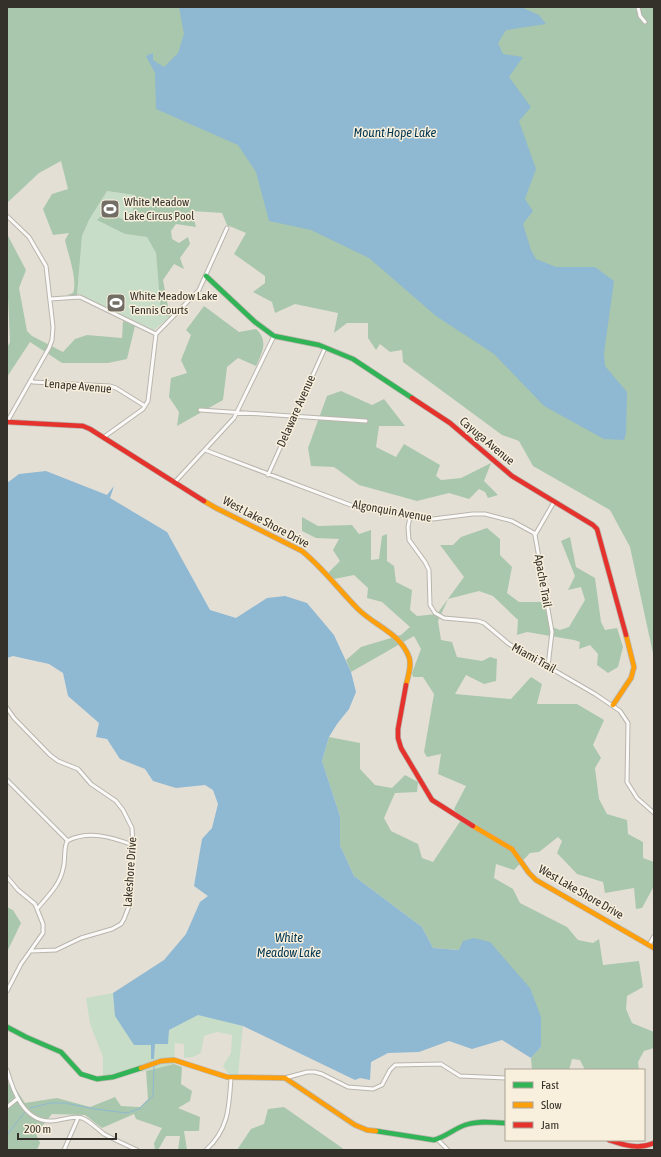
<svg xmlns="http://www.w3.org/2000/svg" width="661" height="1157" font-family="'Asap Condensed',sans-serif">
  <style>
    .green { fill: #c8ddc7 }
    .forest { fill: #a9c7ac }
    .water { fill: #8fb8d2 }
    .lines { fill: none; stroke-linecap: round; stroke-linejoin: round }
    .stream { stroke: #8fb8d2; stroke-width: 1 }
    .street-casing { stroke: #b9b5ad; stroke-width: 5 }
    .fast-casing { stroke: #b9b5ad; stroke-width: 6 }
    .slow-casing { stroke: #b9b5ad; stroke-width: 6 }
    .jam-casing { stroke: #b9b5ad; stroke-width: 6 }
    .street { stroke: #fbfaf9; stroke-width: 3 }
    .fast { stroke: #30b455; stroke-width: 4.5 }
    .slow { stroke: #ff9f0a; stroke-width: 4.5 }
    .jam { stroke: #e5322d; stroke-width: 4.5 }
    .labels { text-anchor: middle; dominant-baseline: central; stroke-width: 3; stroke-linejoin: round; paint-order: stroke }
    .poi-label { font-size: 12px; fill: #34312a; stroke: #f8efdc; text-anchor: start }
    .street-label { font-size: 12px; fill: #34312a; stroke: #f8efdc }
    .water-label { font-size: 13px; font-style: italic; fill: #023752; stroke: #f8efdc }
  </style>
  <rect width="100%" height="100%" fill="#e4dfd5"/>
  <path class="green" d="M107 191 134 195 132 222 105 213 125 234 147 237 156 253 161 314 170 317 154 330 77 295 82 236 89 220Z
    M113 993 116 1016 151 1045V1059H154L155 1044 169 1030 198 1014 243 1026 238 1076H230L223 1066 231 1053 232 1035 217 1032 204 1036 201 1053 193 1057 184 1058V1044L175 1043 174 1064 103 1081V1057L90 1024 86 998Z"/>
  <path class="forest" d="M7 7H654V658L630 547 610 510 533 466 519 441 502 435 403 362 402 350 390 352 380 344 376 350 368 338V323H347L334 333 338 313 295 304 275 313 272 302 253 292 265 283V276L234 254 246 233 227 225 222 213 192 211 196 227 176 224 171 231 172 239 179 243 188 237 190 244 180 258 184 269 174 264 163 280 170 317 161 314 156 253 147 237 125 234 97 220 105 213 132 222 134 195 107 191 89 220 82 236 77 295H67L73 293C78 280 68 254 65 240L69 233 53 235 43 209 52 194 68 189 61 161 39 173 7 203Z
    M7 234 26 270 19 288 27 331 32 336 63 352 75 339 87 335 122 338 123 321 135 326 127 359 108 363H62L30 342 7 377V348L10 342 7 276Z
    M204 306 239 332 256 329C269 341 262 353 256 366L238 358 227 367 223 400 177 426 179 412 169 397 171 378 187 373 181 360 191 335 186 330Z
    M341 391 372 405 384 399 405 426H379L376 447 396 457 404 444 440 465 436 476 441 480 461 478 491 463 484 481 498 495 488 498 485 492 479 489 469 499 449 493 417 501 359 485 334 467 311 466 308 448 327 396Z
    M302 517 318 526 352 525 359 534 371 530V560L379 559 382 536 387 534V561L394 566 396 582 412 590 410 610 417 616 437 614 464 577 440 545H453L461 537 487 528 500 539V555L512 567 507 593 519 602H544L552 627 560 630 569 627 585 600 581 587 568 590 575 576 561 541 570 537 576 567 595 578 601 622 605 630 617 628 623 647 618 667 608 673 597 665 598 654 590 645 579 649 580 642 574 640 527 632 517 635 518 620 493 596 479 591 448 599 438 621 441 640 452 642 457 657 482 661 490 657 497 659 496 681 484 684 466 675 455 694 511 699 531 677 542 684 537 704H577L604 720 593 745 601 758 595 768 599 799 607 814 627 820 628 834 643 842V858L654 862V886L642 908 636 909 634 888 605 893 603 882 577 874 557 853 562 841 558 837 539 852 530 853 514 870 496 864 494 878 513 889 520 903 567 927 578 940 593 943 599 939 603 965 639 961 643 987 627 996 626 1009 632 1023 654 1032V1048L644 1051 638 1062 639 1070H585L580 1060 572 1059 569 1070H532L531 1058 541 1047 460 950 433 948 422 927 354 876 340 845V816L322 761 329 737 360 743V769L375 785 392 788 405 775 418 782 417 792 395 793 384 818 391 831 418 844 422 858 433 862 461 820 454 809 466 786 438 774 441 754 427 757 424 752 434 694 423 677H413L412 673 421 649 414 636 351 672 346 660 361 647 401 635 410 627 382 602 367 598 368 588 354 575 334 579 328 573 340 561 333 550 339 539 316 538 302 531Z
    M7 907 13 910 21 923 7 952Z
    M174 1064 182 1067 181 1084 192 1091 190 1101 178 1108 200 1117 199 1131H184L187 1150H178L180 1136H166L158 1150H155L154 1143 162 1128 136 1119 134 1114 102 1128 85 1115 52 1114 36 1134 40 1143 37 1150H7V1085L11 1082 25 1103 57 1098 90 1107 115 1097 121 1106 140 1107 148 1099 146 1071Z
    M284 1107 345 1150H237L251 1129 264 1124 268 1109Z"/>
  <path class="water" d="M179 7H521L539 15 546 24 506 30 498 43 503 54 523 57 509 77 531 107 519 121 536 169 525 199 533 211 523 224 531 250 536 259 556 267H595L614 281 604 353 605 366 627 392 626 433 624 440 604 439 544 406 494 354 436 316 369 258 311 230 269 221 256 172 238 145 156 109 155 73 146 56 153 53V60L164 67 178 53 184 34Z
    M46 471 107 495 114 486 110 498 167 532 210 610 236 618 267 598 285 596 307 603 334 635 351 672 356 692 349 709 337 724 329 737 322 761 340 816V845L354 876 422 927 433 948 459 950 463 941 474 938 490 942 530 988 541 1017V1047L531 1058 502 1040 472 1049 449 1041 419 1052 388 1053 371 1062 370 1080 360 1078 355 1080 243 1026 198 1015 169 1030 168 1044H155L154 1059H151V1045H134L115 1016 113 993 164 960 186 934 200 902 208 896 194 886 202 839 212 828 218 804 213 790 205 785 176 788 153 781 145 769 120 759 107 739 96 737 99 723 68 696 63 673 49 664 13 656 7 658V483L19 474Z"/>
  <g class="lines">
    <path class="stream" d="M30 1108 50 1103H65L95 1109 127 1113 139 1109 153 1096 154 1066
      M7 1135 25 1112"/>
    <g class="street-casing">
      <path id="street" d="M638 7 640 16 645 22
        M7 216 29 237 46 266 53 327 52 340 49 348 7 422
        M50 299 80 297 156 334
        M31 380 33 382 110 386 116 388 145 406
        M200 410 366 421
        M104 437 143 409 148 401 156 334 199 290 227 228
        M205 450 356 507 410 517 433 519 473 514H485L512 521 534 533 535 535
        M268 475 325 348
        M175 482 234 418 274 336
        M410 517 408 527 409 540 425 562 429 570 430 605 435 613 444 618 478 621 484 623 509 644 595 694 620 711 628 723 627 782 637 798 654 813
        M548 666 552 632 535 535 554 502
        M7 708 14 718 50 755 58 761 78 769 91 784 116 801 123 810 132 828 133 847 129 906 124 919 121 924 112 929 81 938 56 950 31 951
        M7 780 68 841
        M7 877 18 890 35 904 37 909
        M649 945 654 936
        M7 991 21 964 43 933V924L37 909C47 897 60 885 63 869 66 859 63 852 67 841 89 830 111 837 133 845
        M7 1070C13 1091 24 1122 51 1121 61 1121 72 1115 82 1118 90 1121 97 1129 104 1134 115 1140 126 1145 137 1150
        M285 1078 307 1072H315L322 1074 348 1087 373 1089 382 1085 390 1070 395 1065 441 1064 460 1076 506 1078
        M7 1107 17 1099
        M438 1140 448 1150
        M64 1150 78 1118
        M206 1150C229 1129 229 1107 231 1078"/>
    </g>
    <g class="fast-casing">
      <path id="fast" d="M206 276 255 322 274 336 319 345 353 359 412 398
        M7 1027 26 1037 61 1052 81 1074 97 1079 113 1077 141 1068
        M376 1131 434 1140C445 1137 454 1129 465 1125 478 1120 493 1123 506 1123"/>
    </g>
    <g class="slow-casing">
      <path id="slow" d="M204 501 216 508 302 551C323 568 339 590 358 609 375 626 400 633 409 657 412 666 408 676 406 685
        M613 705 631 678 634 667 626 635
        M473 826 512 849 529 873 536 880 654 948
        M141 1068 161 1061 174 1060 227 1077 285 1078 355 1125 367 1130 376 1131"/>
    </g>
    <g class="jam-casing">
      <path id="jam" d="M412 398 450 423 512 476 593 525 597 529 626 635
        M7 422 83 426 90 429 204 501
        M406 685 398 729V738L401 748 432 800 473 826
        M609 1140C624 1145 638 1150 654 1143"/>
    </g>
    <use href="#street" class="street"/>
    <use href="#fast" class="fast"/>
    <use href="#slow" class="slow"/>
    <use href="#jam" class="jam"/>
  </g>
  <defs>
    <g id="stadium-square" transform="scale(1)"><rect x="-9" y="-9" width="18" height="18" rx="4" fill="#726e66" stroke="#f8efdc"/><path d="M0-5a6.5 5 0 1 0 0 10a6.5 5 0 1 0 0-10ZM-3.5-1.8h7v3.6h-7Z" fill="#fff"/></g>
  </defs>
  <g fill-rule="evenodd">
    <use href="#stadium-square" x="110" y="209"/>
    <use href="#stadium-square" x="116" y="303"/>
  </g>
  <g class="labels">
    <g class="poi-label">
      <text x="124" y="202">White Meadow<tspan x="124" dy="14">Lake Circus Pool</tspan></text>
      <text x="130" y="296">White Meadow Lake<tspan x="130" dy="14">Tennis Courts</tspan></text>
    </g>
    <g class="street-label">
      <text transform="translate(78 386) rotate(5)">Lenape Avenue</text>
      <text transform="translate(296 411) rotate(-66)">Delaware Avenue</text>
      <text transform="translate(487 441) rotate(40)">Cayuga Avenue</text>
      <text transform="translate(392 511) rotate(10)">Algonquin Avenue</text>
      <text transform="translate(266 522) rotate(28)">West Lake Shore Drive</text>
      <text transform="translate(543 581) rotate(80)">Apache Trail</text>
      <text transform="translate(534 658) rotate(29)">Miami Trail</text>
      <text transform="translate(130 872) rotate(-86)">Lakeshore Drive</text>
      <text transform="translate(581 892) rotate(30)">West Lake Shore Drive</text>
    </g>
    <g class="water-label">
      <text x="395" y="132">Mount Hope Lake</text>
      <text x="289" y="937">White<tspan x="289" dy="15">Meadow Lake</tspan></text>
    </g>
  </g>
  <rect width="661" height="1157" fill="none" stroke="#34312a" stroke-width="16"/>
  <rect x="505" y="1069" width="140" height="72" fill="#f8efdc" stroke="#aaa395"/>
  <rect x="513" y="1082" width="20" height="6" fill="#30b455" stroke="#aaa395"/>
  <text x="541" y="1089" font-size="12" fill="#34312a">Fast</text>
  <rect x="513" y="1102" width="20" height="6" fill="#ff9f0a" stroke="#aaa395"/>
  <text x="541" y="1109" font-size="12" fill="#34312a">Slow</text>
  <rect x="513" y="1122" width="20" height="6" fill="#e5322d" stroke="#aaa395"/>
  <text x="541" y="1129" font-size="12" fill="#34312a">Jam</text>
  <path d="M18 1133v6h98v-6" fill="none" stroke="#34312a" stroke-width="2"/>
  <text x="24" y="1133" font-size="12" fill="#34312a" stroke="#f8efdc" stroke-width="3" paint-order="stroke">200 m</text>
</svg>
